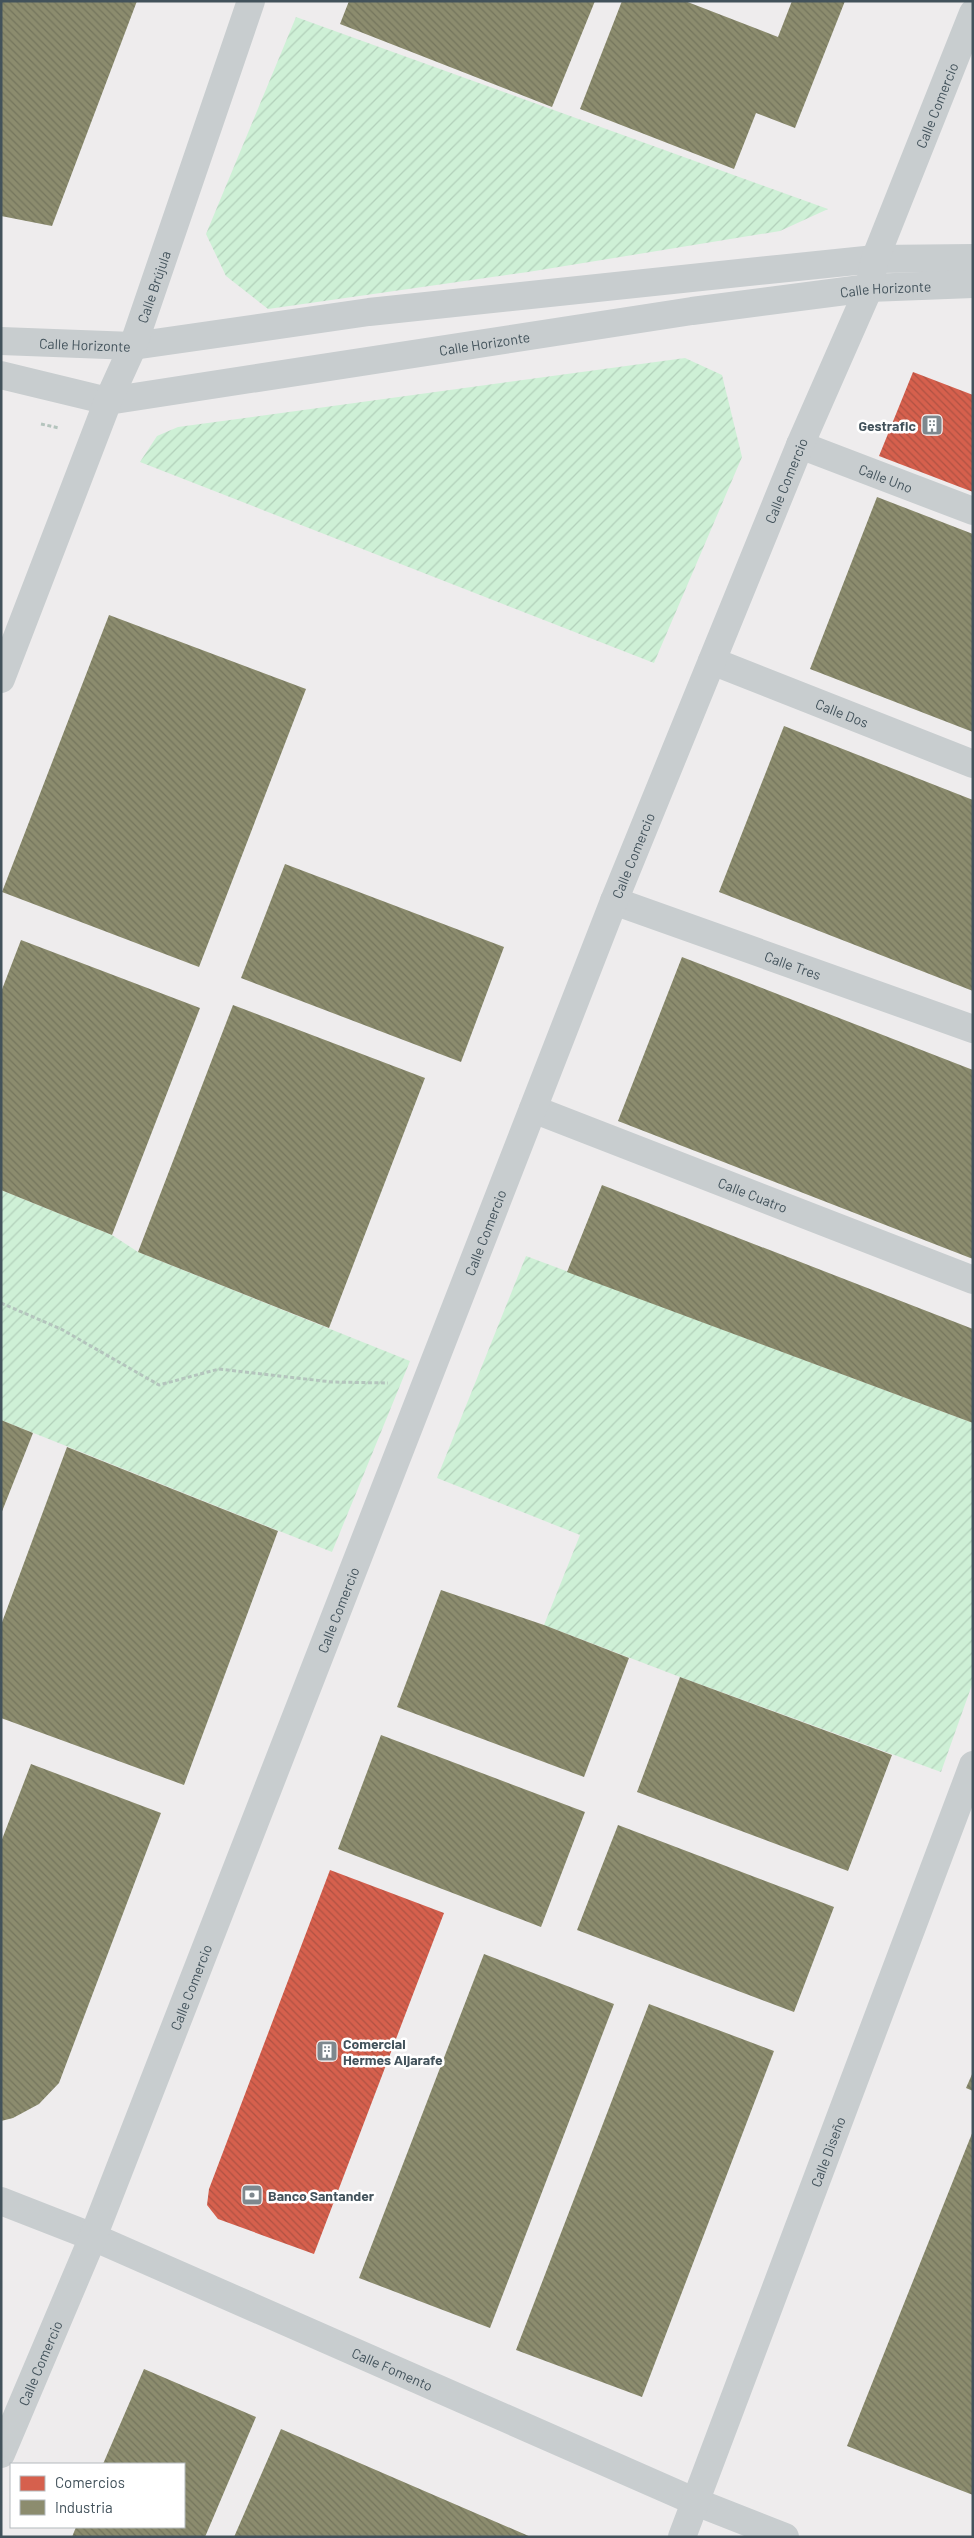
<svg xmlns="http://www.w3.org/2000/svg" width="974" height="2538" font-family="Barlow,sans-serif">
  <style>
    .garden { fill: url(#garden-furrows) }
    .shops { fill: url(#shops-back-hatch) }
    .industry { fill: url(#industry-back-hatch) }
    .lines { fill: none; stroke-linecap: round; stroke-linejoin: round }
    .path { stroke: #b4c4bd; stroke-width: 3; stroke-dasharray: 4 2.5; stroke-linecap: butt }
    .street { stroke: #c8cdcf; stroke-width: 28 }
    .labels { text-anchor: middle; dominant-baseline: central; stroke-width: 5; stroke-linejoin: round; paint-order: stroke }
    .street-label { font-size: 14px; fill: #42525b; stroke: #fff }
    .poi-label { font-size: 14px; font-weight: bold; fill: #42525b; stroke: #fff; text-anchor: start }
  </style>
  <defs>
    <pattern id="garden-furrows" width="10" height="10" patternUnits="userSpaceOnUse" patternTransform="scale(1.25)"><rect width="10" height="10" fill="#cef0d6"/><path d="M-1 1l2-2M0 10L10 0M9 11l2-2" fill="none" stroke="#b2d0ba"/></pattern>
    <pattern id="shops-back-hatch" width="6" height="6" patternUnits="userSpaceOnUse" patternTransform="scale(1.25)"><rect width="6" height="6" fill="#d6604d"/><path d="M-1 5l2 2M0 0l6 6M5-1l2 2" fill="none" stroke="#af5243"/></pattern>
    <pattern id="industry-back-hatch" width="6" height="6" patternUnits="userSpaceOnUse" patternTransform="scale(1.25)"><rect width="6" height="6" fill="#8c8c6e"/><path d="M-1 5l2 2M0 0l6 6M5-1l2 2" fill="none" stroke="#74755d"/></pattern>
  </defs>
  <rect width="100%" height="100%" fill="#eeeced"/>
  <path class="garden" d="M296 17 828 209 780 231 528 272 268 309 226 276 206 234Z
    M685 358 722 375 742 457 654 663 140 462 157 436 178 427Z
    M1 1190 112 1235 138 1252 410 1361 332 1552 1 1420Z
    M526 1256 973 1423V1682L941 1772 680 1677 544 1625 580 1535 437 1478Z"/>
  <path class="shops" d="M913 372 973 395V492L879 456Z
    M330 1870 444 1913 314 2254 218 2219 207 2205 209 2189Z"/>
  <path class="industry" d="M1 1H137L52 226 1 216Z
    M349 1H595L552 107 340 24Z
    M622 1H685L778 37 792 1H845L795 128 756 113 734 169 580 109Z
    M877 497 973 534V732L810 669Z
    M109 615 306 689 199 967 2 892Z
    M784 726 973 800V991L719 892Z
    M285 864 504 947 461 1062 241 978Z
    M21 940 200 1008 112 1235 1 1190V992Z
    M682 957 973 1070V1259L618 1121Z
    M233 1005 425 1078 329 1328 138 1252Z
    M602 1185 973 1329V1423L567 1272Z
    M1 1420 33 1433 1 1514Z
    M67 1447 278 1531 184 1785 1 1718V1625Z
    M441 1590 544 1625 629 1658 584 1777 397 1707Z
    M680 1677 892 1755 848 1871 637 1792Z
    M381 1735 585 1812 541 1927 338 1849Z
    M31 1764 161 1813 59 2083 39 2104 13 2118 1 2121V1842Z
    M618 1825 834 1907 794 2012 577 1930Z
    M484 1954 614 2004 490 2328 359 2278Z
    M649 2004 774 2051 642 2397 516 2350Z
    M973 2072V2091L966 2088Z
    M973 2131V2495L847 2446Z
    M144 2369 256 2417 205 2537H72L76 2527H184V2464H103Z
    M281 2429 531 2537H234Z"/>
  <g class="lines">
    <path class="path" d="M41 424 59 428
      M1 1303 61 1329 159 1385 219 1369 332 1382 388 1383"/>
    <g class="street">
      <path id="s1" d="M1 341 133 346 369 312 768 270 875 259 973 258"/>
      <path id="s2" d="M1 375 108 401 692 311 869 288 973 284"/>
      <path id="s3" d="M800 445 973 511"/>
      <path id="s4" d="M712 661 973 764"/>
      <path id="s5" d="M1 679 108 401 133 346 251 1"/>
      <path id="s6" d="M614 901 973 1029"/>
      <path id="s7" d="M533 1109 973 1280"/>
      <path id="s8" d="M1 2201 93 2237 696 2502 785 2537"/>
      <path id="s9" d="M1 2454 93 2237 614 901 800 445 869 288 875 259 973 13"/>
      <path id="s10" d="M682 2537 973 1765"/>
    </g>
  </g>
  <defs>
    <g id="building-square" transform="scale(1.125)"><rect x="-9" y="-9" width="18" height="18" rx="4" fill="#7e888e" stroke="#fff"/><path d="M-4-6H4V6H1V3H-1V6H-4ZM-2.5-4.3h1.7v1.8h-1.7ZM.8-4.3h1.7v1.8H.8ZM-2.5-1h1.7V.8h-1.7ZM.8-1h1.7V.8H.8Z" fill="#fff"/></g>
    <g id="bank-square" transform="scale(1.125)"><rect x="-9" y="-9" width="18" height="18" rx="4" fill="#7e888e" stroke="#fff"/><path d="M-6-4H6V4H-6ZM0-2.3a2.3 2.3 0 1 0 0 4.6a2.3 2.3 0 1 0 0-4.6Z" fill="#fff"/></g>
  </defs>
  <g fill-rule="evenodd">
    <use href="#building-square" x="932" y="425"/>
    <use href="#building-square" x="327" y="2051"/>
    <use href="#bank-square" x="252" y="2195"/>
  </g>
  <g class="labels">
    <g class="street-label">
      <text stroke="none"><textPath href="#s9" startOffset="2529">Calle Comercio</textPath></text>
      <text stroke="none"><textPath href="#s5" startOffset="421">Calle Brújula</textPath></text>
      <text stroke="none"><textPath href="#s2" startOffset="896">Calle Horizonte</textPath></text>
      <text stroke="none"><textPath href="#s2" startOffset="491">Calle Horizonte</textPath></text>
      <text stroke="none"><textPath href="#s1" startOffset="84">Calle Horizonte</textPath></text>
      <text stroke="none"><textPath href="#s3" startOffset="92">Calle Uno</textPath></text>
      <text stroke="none"><textPath href="#s9" startOffset="2124">Calle Comercio</textPath></text>
      <text stroke="none"><textPath href="#s4" startOffset="140">Calle Dos</textPath></text>
      <text stroke="none"><textPath href="#s9" startOffset="1719">Calle Comercio</textPath></text>
      <text stroke="none"><textPath href="#s6" startOffset="190">Calle Tres</textPath></text>
      <text stroke="none"><textPath href="#s7" startOffset="236">Calle Cuatro</textPath></text>
      <text stroke="none"><textPath href="#s9" startOffset="1314">Calle Comercio</textPath></text>
      <text stroke="none"><textPath href="#s9" startOffset="909">Calle Comercio</textPath></text>
      <text stroke="none"><textPath href="#s9" startOffset="504">Calle Comercio</textPath></text>
      <text stroke="none"><textPath href="#s10" startOffset="412">Calle Diseño</textPath></text>
      <text stroke="none"><textPath href="#s9" startOffset="99">Calle Comercio</textPath></text>
      <text stroke="none"><textPath href="#s8" startOffset="426">Calle Fomento</textPath></text>
    </g>
    <g class="poi-label">
      <text x="916" y="425" text-anchor="end">Gestrafic</text>
      <text x="343" y="2043">Comercial<tspan x="343" dy="16">Hermes Aljarafe</tspan></text>
      <text x="268" y="2195">Banco Santander</text>
    </g>
  </g>
  <rect width="974" height="2538" fill="none" stroke="#42525b" stroke-width="5"/>
  <rect x="10" y="2463" width="175" height="65" fill="#ffffff" stroke="#b3babd"/>
  <rect x="20" y="2476" width="25" height="15" fill="#d6604d" stroke="#b3babd"/>
  <text x="55" y="2488" font-size="15" fill="#42525b">Comercios</text>
  <rect x="20" y="2500" width="25" height="15" fill="#8c8c6e" stroke="#b3babd"/>
  <text x="55" y="2513" font-size="15" fill="#42525b">Industria</text>
</svg>
